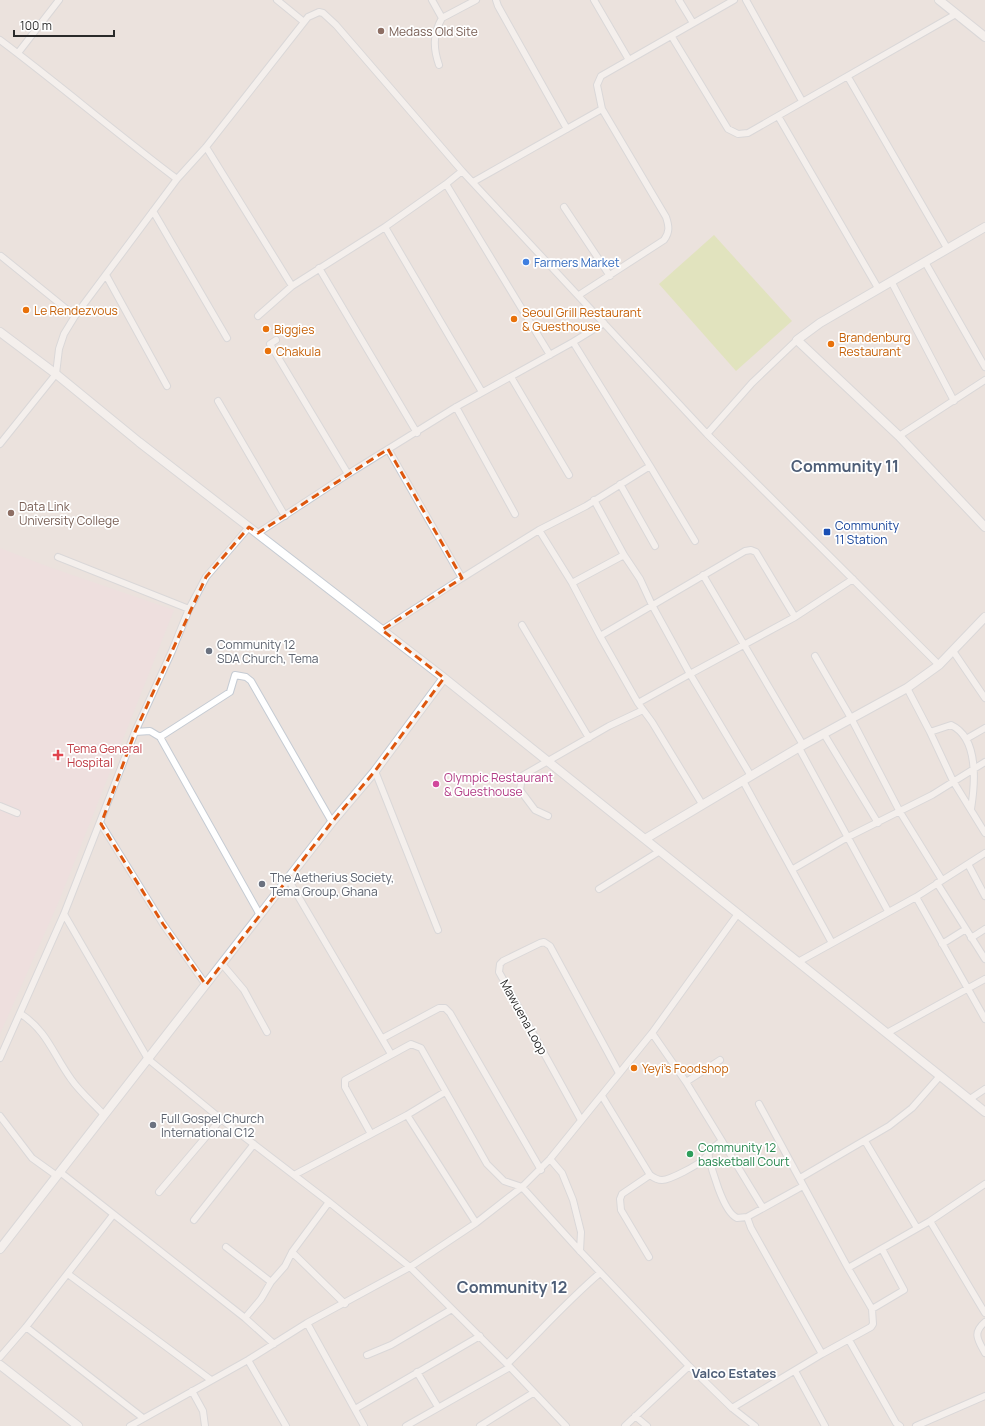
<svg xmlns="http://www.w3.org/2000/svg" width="985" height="1426" font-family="Manrope,sans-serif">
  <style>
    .medical { fill: #f1dbe1 }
    .pitch { fill: #d5e49a }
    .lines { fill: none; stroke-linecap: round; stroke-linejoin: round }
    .street-casing { stroke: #c5cbd3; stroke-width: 8 }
    .secondary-casing { stroke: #c5cbd3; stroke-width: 10 }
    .street { stroke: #fff; stroke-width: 6 }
    .secondary { stroke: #fff; stroke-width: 8 }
    .marked { fill: none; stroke: #de570e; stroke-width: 3; stroke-dasharray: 8 5; stroke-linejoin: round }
    .education-dot { fill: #8d6e63; stroke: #fff; stroke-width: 1.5 }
    .shop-dot { fill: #3f7fe0; stroke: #fff; stroke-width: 1.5 }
    .food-dot { fill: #e8710a; stroke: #fff; stroke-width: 1.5 }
    .transit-dot { fill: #1a4fb4; stroke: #fff; stroke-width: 1.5 }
    .worship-dot { fill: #6b7280; stroke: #fff; stroke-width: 1.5 }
    .health-dot { fill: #e0444e; stroke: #fff; stroke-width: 1.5 }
    .hotel-dot { fill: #d1479c; stroke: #fff; stroke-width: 1.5 }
    .leisure-dot { fill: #2e9e5b; stroke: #fff; stroke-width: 1.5 }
    .labels { text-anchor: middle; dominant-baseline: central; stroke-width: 3.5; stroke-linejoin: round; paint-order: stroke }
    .education-label { font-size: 12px; fill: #785e54; stroke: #fff; text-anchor: start }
    .shop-label { font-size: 12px; fill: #366cbe; stroke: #fff; text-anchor: start }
    .food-label { font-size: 12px; fill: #c56008; stroke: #fff; text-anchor: start }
    .transit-label { font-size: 12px; fill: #164399; stroke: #fff; text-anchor: start }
    .worship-label { font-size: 12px; fill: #5b616d; stroke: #fff; text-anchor: start }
    .health-label { font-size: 12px; fill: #be3a42; stroke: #fff; text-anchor: start }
    .hotel-label { font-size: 12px; fill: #b23c85; stroke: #fff; text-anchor: start }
    .street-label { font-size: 12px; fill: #2a2a2a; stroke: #fff }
    .leisure-label { font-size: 12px; fill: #27864d; stroke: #fff; text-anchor: start }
    .neighbourhood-label { font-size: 13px; font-weight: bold; fill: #4e5e77; stroke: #fff }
    .district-label { font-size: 16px; font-weight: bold; fill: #4e5e77; stroke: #fff }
  </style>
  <rect width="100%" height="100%" fill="#ebe2dd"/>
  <path class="medical" d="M0 548 49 567 174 610 59 901 0 1034Z"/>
  <path class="pitch" d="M714 235 792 321 736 371 659 284Z"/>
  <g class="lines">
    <g class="street-casing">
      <path id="street" d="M277 0 304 22
        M432 0 442 18 476 0
        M496 0 498 6 567 129
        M594 0 629 60
        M679 0 693 23
        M746 0 802 101
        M672 37 728 129 738 134 748 133 956 14
        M0 40C60 85 117 134 177 179
        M18 53 59 0
        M439 65C433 48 433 34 442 18
        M848 77 947 248
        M778 116 878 288
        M206 147 292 286 385 227 446 184
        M462 171 446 184 550 355
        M473 182 602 109
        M564 207 610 276
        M153 211 227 338
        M385 227 482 392
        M1 256 75 316
        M925 262 985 367
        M319 268 417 433
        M106 275 167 386
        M891 281 954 401
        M579 295 664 240C670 232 669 226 666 217L602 109 597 85 601 76 734 0
        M258 316 292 286
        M276 340 270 344 348 474
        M511 377 569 475
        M218 401 285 516
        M456 407 515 514
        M707 434 752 383 797 340
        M899 436 985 380
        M0 444 56 374 59 349 64 334 75 316 177 179 206 147 308 17 319 12 323 13 336 25 462 171 707 434 939 665
        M650 466 695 541
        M620 484 655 546
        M594 500 624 555 640 579 652 605 690 674 638 703
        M539 530 572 583 600 636 638 703 652 722 702 804
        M258 533 348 474 456 407 573 342 604 323
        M58 557 189 609
        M703 575 803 745
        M462 578 539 530 586 506 650 466 573 342
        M572 583 624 555
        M522 625 589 738
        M382 630 462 578 388 449
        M600 636 745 551 751 550 756 552 795 617
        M953 651 985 698
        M815 656 851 718 900 812 942 880
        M907 688 930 732 951 725C979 738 975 784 971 809
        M135 732 150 731 160 737 260 915
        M930 732 953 781 985 833
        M824 734 878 823
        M160 737 230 692 235 675 246 677 251 681 332 822
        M966 739 985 728
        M799 748 888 911
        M375 771 438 930
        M751 776 690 674 795 617 853 579
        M743 781 832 943
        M0 806 17 813
        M548 816 535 810 520 790 522 776 609 726 643 710
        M101 824 163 924 206 985
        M968 864 985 896
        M793 869 848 837 932 795 985 762
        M288 879 391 1054
        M937 883 985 959
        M599 889 660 851
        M916 897 985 1019
        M64 914 148 1059 221 1119 329 1202 410 1267 510 1367 566 1426
        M971 938 985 929
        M942 944 966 929
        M798 962 916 897 985 853
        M222 964 244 990 267 1032
        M21 1014C47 1031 53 1054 71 1079 80 1092 93 1103 104 1115
        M652 1033 686 1082 763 1208
        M887 1033 985 979
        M383 1038 439 1008H445L450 1013 541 1170
        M0 1058 64 914 135 732 172 651 189 609 206 577 249 527
        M686 1082 720 1060
        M602 1096 650 1175C654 1178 657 1180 662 1180 670 1180 698 1165 704 1159 711 1152 712 1147 722 1141
        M970 1099 985 1089
        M759 1104 848 1268 930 1221
        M407 1115 476 1223
        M0 1116 32 1158 57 1176
        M581 1120 499 972 500 964 503 961 540 943 544 942 550 946 619 1073
        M371 1134 345 1087V1080L411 1044 421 1048 487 1164 504 1181 522 1187 580 1251 689 1366 732 1408
        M865 1141 917 1228
        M708 1153C711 1167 723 1212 737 1218L747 1217
        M550 1159 562 1173 573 1200 581 1232 580 1251
        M60 1172 245 1318 274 1344
        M294 1175 407 1115 445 1092
        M800 1178 889 1126 912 1108 940 1076
        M985 1184 930 1221 985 1313
        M803 1186 747 1217 751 1228 822 1354
        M159 1192 221 1119
        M194 1220 254 1144
        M226 1247 271 1282
        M292 1252 345 1304
        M649 1257 621 1210 620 1199 622 1194 650 1175
        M68 1274 211 1380
        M872 1309 904 1290 882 1249
        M245 1318 261 1299 271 1282 285 1266 292 1252 329 1202
        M985 1322C972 1333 978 1340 985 1353
        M307 1323 364 1426
        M26 1327 143 1418
        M849 1340 896 1423 900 1426
        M367 1355 391 1345 452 1309
        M0 1357 26 1327 113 1215
        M248 1360 286 1426
        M507 1364C538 1334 567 1301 600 1273
        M795 1371 825 1426
        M417 1372 438 1407
        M192 1391 203 1411 205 1426
        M355 1409 480 1336
        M635 1416 647 1426
        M130 1426 248 1360 307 1323 410 1267 476 1223 522 1187 550 1159 652 1033 737 915
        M406 1426 510 1367
        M480 1426 533 1393
        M625 1426 689 1366
        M755 1426 732 1408 822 1354 871 1327 873 1324 872 1309 848 1268
        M916 1426 985 1396"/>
    </g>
    <g class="secondary-casing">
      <path id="secondary" d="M939 0 985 37
        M985 227 820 323 797 340 899 436 985 527
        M0 332 56 374 139 442 444 678 985 1112
        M645 839 803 745 907 688 939 665 985 617
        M0 1249 332 822 375 771 444 678
        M0 1365 78 1426"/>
    </g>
    <use href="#street" class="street"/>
    <use href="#secondary" class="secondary"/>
  </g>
  <path d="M0 0H985V1426H0ZM388 449 462 578 382 630 444 678 375 771 332 822 206 985 163 924 101 824 135 732 206 577 249 527 258 533Z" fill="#ebe2dd" fill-opacity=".55" fill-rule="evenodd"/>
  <path class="marked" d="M388 449 462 578 382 630 444 678 375 771 332 822 206 985 163 924 101 824 135 732 206 577 249 527 258 533Z"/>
  <g class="education-dot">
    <circle cx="381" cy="31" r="4"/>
    <circle cx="11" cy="513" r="4"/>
  </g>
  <circle class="shop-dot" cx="526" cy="262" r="4"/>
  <g class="food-dot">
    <circle cx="26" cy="310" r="4"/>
    <circle cx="514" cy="319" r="4"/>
    <circle cx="266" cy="329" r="4"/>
    <circle cx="831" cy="344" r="4"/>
    <circle cx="268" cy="351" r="4"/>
    <circle cx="634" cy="1068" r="4"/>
  </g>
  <rect class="transit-dot" x="823" y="528" width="8" height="8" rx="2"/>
  <g class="worship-dot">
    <circle cx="209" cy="651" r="4"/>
    <circle cx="262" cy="884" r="4"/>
    <circle cx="153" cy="1125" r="4"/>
  </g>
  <path class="health-dot" d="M56 749h4v4h4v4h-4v4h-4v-4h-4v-4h4z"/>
  <circle class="hotel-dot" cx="436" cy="784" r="4"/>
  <circle class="leisure-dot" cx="690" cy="1154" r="4"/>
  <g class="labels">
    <g class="education-label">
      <text x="389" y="31">Medass Old Site</text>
      <text x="19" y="506">Data Link<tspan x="19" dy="14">University College</tspan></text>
    </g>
    <g class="shop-label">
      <text x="534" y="262">Farmers Market</text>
    </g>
    <g class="food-label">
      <text x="34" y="310">Le Rendezvous</text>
      <text x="522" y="312">Seoul Grill Restaurant<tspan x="522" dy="14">&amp; Guesthouse</tspan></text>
      <text x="274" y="329">Biggies</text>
      <text x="839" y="337">Brandenburg<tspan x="839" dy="14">Restaurant</tspan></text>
      <text x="276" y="351">Chakula</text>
      <text x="642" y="1068">Yeyi's Foodshop</text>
    </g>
    <g class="transit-label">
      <text x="835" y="525">Community<tspan x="835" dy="14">11 Station</tspan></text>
    </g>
    <g class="worship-label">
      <text x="217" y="644">Community 12<tspan x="217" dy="14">SDA Church, Tema</tspan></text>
      <text x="270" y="877">The Aetherius Society,<tspan x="270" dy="14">Tema Group, Ghana</tspan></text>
      <text x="161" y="1118">Full Gospel Church<tspan x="161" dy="14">International C12</tspan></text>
    </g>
    <g class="health-label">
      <text x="67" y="748">Tema General<tspan x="67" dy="14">Hospital</tspan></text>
    </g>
    <g class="hotel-label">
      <text x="444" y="777">Olympic Restaurant<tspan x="444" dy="14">&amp; Guesthouse</tspan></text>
    </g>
    <g class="street-label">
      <text transform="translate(524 1017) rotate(61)">Mawuena Loop</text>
    </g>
    <g class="leisure-label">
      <text x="698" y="1147">Community 12<tspan x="698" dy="14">basketball Court</tspan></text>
    </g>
    <g class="neighbourhood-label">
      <text x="734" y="1373">Valco Estates</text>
    </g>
    <g class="district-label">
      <text x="845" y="466">Community 11</text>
      <text x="512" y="1287">Community 12</text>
    </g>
  </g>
  <path d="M14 30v6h100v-6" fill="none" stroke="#2a2a2a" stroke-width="2"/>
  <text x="20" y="30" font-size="12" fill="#2a2a2a" stroke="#ffffff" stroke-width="3" paint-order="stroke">100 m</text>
</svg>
